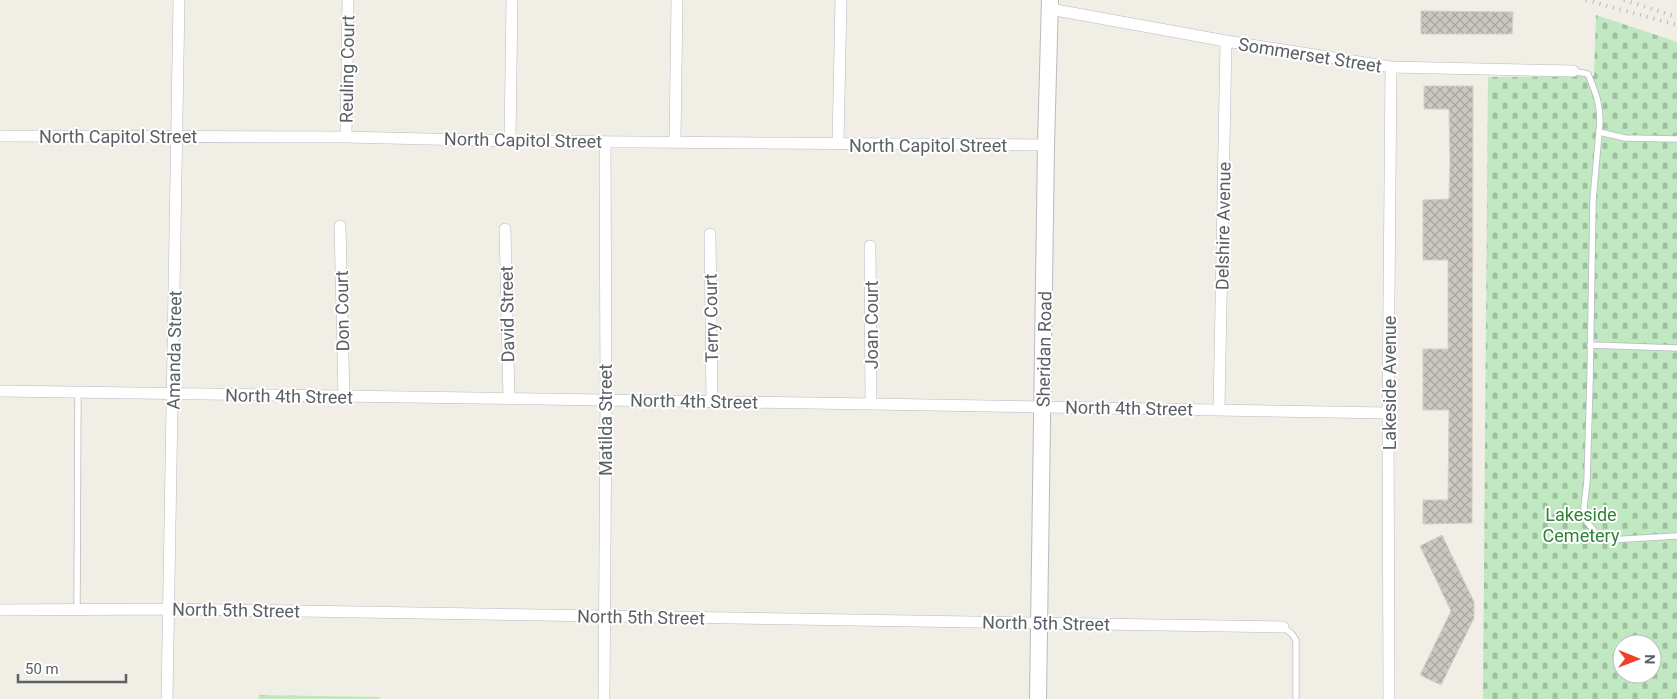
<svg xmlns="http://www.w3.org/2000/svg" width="1677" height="699" font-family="Roboto,sans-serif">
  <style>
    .grass { fill: url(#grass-tufts) }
    .cemetery { fill: url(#cemetery-stones); fill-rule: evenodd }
    .building { fill: url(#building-cross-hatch); stroke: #d5d0c3 }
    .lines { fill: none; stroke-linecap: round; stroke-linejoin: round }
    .lane-casing { stroke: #b7babf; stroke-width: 7 }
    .street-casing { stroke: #b7babf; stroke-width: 12 }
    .secondary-casing { stroke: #b8bbc1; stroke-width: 18 }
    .lane { stroke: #fff; stroke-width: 5.5 }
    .street { stroke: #fff; stroke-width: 11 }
    .secondary { stroke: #fff; stroke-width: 16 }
    .rail { stroke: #b6b7b7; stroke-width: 4; stroke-dasharray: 1 6; stroke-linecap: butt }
    .labels { text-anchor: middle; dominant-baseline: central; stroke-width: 4; stroke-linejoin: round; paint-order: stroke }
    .street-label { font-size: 18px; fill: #5c6066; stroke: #fff }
    .park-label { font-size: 18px; fill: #308236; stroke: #fff }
  </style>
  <defs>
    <pattern id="grass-tufts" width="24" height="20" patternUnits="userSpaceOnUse" patternTransform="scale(1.25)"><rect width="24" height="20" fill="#c0e8c1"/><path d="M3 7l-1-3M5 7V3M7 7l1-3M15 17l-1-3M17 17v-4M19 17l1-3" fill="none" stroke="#9fbfa1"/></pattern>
    <pattern id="cemetery-stones" width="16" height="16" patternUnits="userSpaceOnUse" patternTransform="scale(1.25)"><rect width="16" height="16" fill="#c0e8c1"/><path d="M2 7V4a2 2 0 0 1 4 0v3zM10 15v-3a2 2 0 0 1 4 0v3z" fill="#9fbfa1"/></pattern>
    <pattern id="building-cross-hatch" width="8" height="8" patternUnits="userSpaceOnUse" patternTransform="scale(1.25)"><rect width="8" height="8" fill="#cbc8c2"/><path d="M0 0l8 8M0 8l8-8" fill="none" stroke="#a8a6a1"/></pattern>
  </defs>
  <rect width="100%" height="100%" fill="#f0eee5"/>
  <path class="grass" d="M259 695 380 697V699H259Z"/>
  <path class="cemetery" d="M1596 15 1677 42V699H1483L1488 77 1594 76ZM1622 644H1652V674H1622Z"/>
  <path class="building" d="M1421 11 1513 12 1512 34H1421Z
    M1424 86H1473L1472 523 1423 524V500H1448L1449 410H1423V349H1448V260H1423V200L1449 199 1450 161 1449 109H1424Z
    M1442 535 1474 602V618L1441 685 1420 675 1451 611 1420 546Z"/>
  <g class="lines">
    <g class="lane-casing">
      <path id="lane" d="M1573 71 1588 74C1597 95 1602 109 1599 132L1625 138 1677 139
        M1599 132 1593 200 1590 381 1587 481 1584 507 1587 522 1596 533 1609 540 1677 536
        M1590 345 1677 348
        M77 609 78 392
        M1283 627 1292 634 1296 640V699"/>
    </g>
    <g class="street-casing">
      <path id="street" d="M1050 9 1226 41 1391 67 1573 71
        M0 136 346 137 510 141 1046 145
        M346 137 348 0
        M510 141 512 0
        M675 142 677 0
        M838 144 841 0
        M340 226 344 397
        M505 229 509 399
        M710 234 712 402
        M870 246 871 404
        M0 391 871 404 1388 413
        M1219 410 1226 41
        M0 610 169 609 1283 627
        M167 699 179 0
        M604 699 606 399 605 142
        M1389 699 1388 413 1391 67"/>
    </g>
    <g class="secondary-casing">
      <path id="secondary" d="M1038 699 1046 145 1050 0"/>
    </g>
    <use href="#lane" class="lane"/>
    <use href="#street" class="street"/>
    <use href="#secondary" class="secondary"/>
    <path class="rail" d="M1586 0 1677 25
      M1624 0 1677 17"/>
  </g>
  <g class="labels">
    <g class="street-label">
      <text transform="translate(1310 55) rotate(9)">Sommerset Street</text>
      <text transform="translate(347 69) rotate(-89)">Reuling Court</text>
      <text x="118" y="136">North Capitol Street</text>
      <text transform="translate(523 140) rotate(1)">North Capitol Street</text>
      <text x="928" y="145">North Capitol Street</text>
      <text transform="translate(1223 226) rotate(-89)">Delshire Avenue</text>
      <text transform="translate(342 311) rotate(-91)">Don Court</text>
      <text transform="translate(507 314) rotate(-91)">David Street</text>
      <text transform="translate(711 318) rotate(-91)">Terry Court</text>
      <text transform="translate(871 325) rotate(-90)">Joan Court</text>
      <text transform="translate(1044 349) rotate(-89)">Sheridan Road</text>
      <text transform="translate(174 350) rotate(-89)">Amanda Street</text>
      <text transform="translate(1389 383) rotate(-90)">Lakeside Avenue</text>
      <text transform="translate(289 396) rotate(1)">North 4th Street</text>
      <text transform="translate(694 401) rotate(1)">North 4th Street</text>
      <text transform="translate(1129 408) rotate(1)">North 4th Street</text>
      <text transform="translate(605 420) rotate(-90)">Matilda Street</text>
      <text transform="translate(236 610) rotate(1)">North 5th Street</text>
      <text transform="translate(641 617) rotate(1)">North 5th Street</text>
      <text transform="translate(1046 623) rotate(1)">North 5th Street</text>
    </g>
    <g class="park-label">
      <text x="1581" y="514">Lakeside<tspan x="1581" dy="21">Cemetery</tspan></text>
    </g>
  </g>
  <g transform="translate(1637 659) rotate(91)"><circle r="24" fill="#ffffff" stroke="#bebfc2"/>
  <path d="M0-4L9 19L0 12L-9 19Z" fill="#f13f2a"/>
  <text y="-8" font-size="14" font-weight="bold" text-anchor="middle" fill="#5c6066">N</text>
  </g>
  <path d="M18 674v8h108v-8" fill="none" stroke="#5c6066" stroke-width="2.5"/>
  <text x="25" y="674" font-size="15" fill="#5c6066" stroke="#ffffff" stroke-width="4" paint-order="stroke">50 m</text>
</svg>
